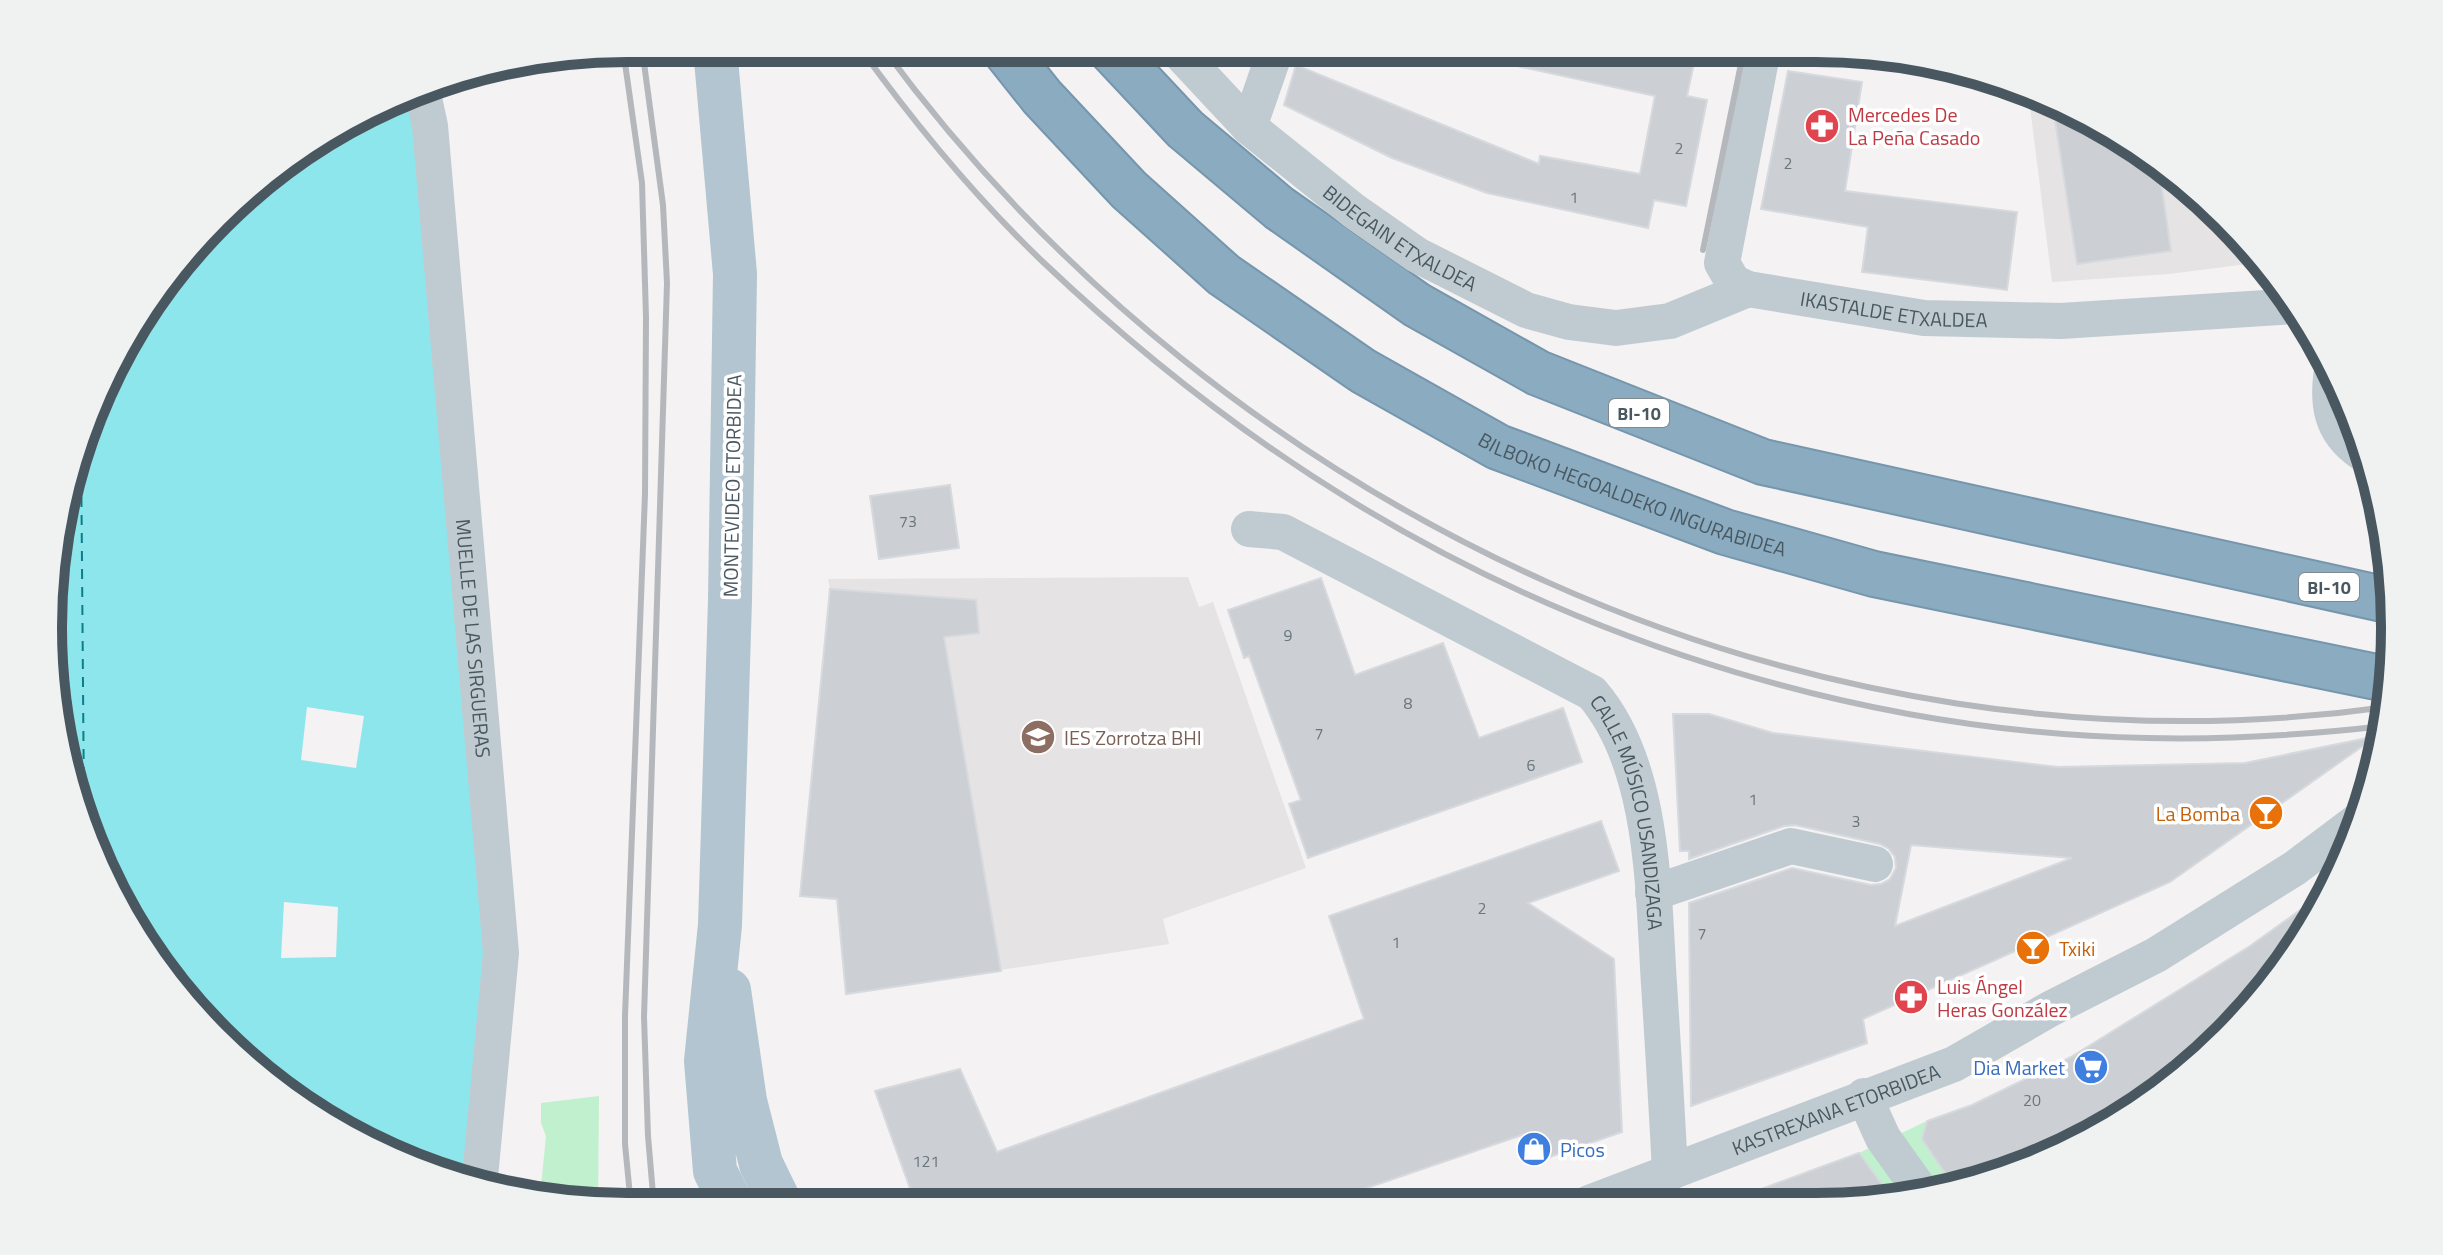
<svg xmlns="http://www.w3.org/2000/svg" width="2443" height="1255" font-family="'Titillium Web',sans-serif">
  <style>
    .education { fill: #e5e3e4 }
    .green { fill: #c1f0ce }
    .water { fill: #8ee6ed }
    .pier { fill: #f4f2f2 }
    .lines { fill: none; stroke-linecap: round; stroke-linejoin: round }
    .ferry { stroke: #0c7e88; stroke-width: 2; stroke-dasharray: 10 8; stroke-linecap: butt }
    .building { fill: #ccd0d4; stroke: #d6d9dd; stroke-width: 2; fill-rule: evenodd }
    .highway-casing { stroke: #7596ac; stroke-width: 48 }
    .minor { stroke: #c0cbd1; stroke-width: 36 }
    .major { stroke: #b2c5d0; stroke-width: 44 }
    .highway { stroke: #8aabc0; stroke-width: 44 }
    .rail { stroke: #b4b8bc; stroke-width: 6 }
    .labels { text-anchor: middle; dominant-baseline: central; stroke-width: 7; stroke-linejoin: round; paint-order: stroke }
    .number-label { font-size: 16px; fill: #6a767d }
    .shield { fill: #fff; stroke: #808a90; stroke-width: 2 }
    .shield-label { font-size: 18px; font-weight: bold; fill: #495860 }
    .health-label { font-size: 20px; fill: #be3a42; stroke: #fff; text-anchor: start }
    .street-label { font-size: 20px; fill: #495860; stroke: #fff }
    .education-label { font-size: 20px; fill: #785e54; stroke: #fff; text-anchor: start }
    .food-label { font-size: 20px; fill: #c56008; stroke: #fff; text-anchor: end }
    .shop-label { font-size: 20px; fill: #366cbe; stroke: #fff; text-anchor: end }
    .rim { fill: none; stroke: #495860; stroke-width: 10 }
  </style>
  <rect width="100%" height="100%" fill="#f4f2f2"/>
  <path class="education" d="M2028 91 2071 108 2168 167 2251 245 2263 262 2169 274 2052 282Z
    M1188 577 1199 607 1213 602 1306 868 1163 919 1169 944 846 994 837 900 800 896 830 589 828 579Z"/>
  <path class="green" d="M599 1096 598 1206 540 1197 546 1136 541 1123V1103Z
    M1927 1121 1922 1139 1953 1185 1894 1201 1859 1153Z"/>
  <path class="water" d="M408 97 416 131 484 951 464 1182 372 1147 218 1038 108 884 53 704 59 514 92 405 145 306 274 168Z"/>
  <path class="pier" d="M307 707 364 716 356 768 301 760Z
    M284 902 338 907 336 957 281 958Z"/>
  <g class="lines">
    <path class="ferry" d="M81 443 84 806"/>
  </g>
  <path class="building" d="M1501 49H1697L1687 96 1707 100 1686 206 1654 200 1648 228 1487 193 1392 158 1284 105 1296 65 1539 164 1540 156 1640 174 1655 96 1499 62Z
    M1788 71 1862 82 1845 191 2017 212 2007 290 1862 272 1868 227 1761 209Z
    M2052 100 2071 108 2158 161 2171 251 2077 264Z
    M950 485 959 548 879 559 870 496Z
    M1321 578 1355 675 1443 643 1479 738 1563 708 1582 762 1308 858 1289 804 1301 800 1249 656 1244 658 1228 610Z
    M830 589 976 600 979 633 944 637 1001 971 846 994 837 899 800 896Z
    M1673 714H1709L1773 733 2058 767 2245 763 2377 736 2170 882 1863 1019 1867 1043 1691 1106 1689 903 1792 868 1871 885 1881 884 1890 879 1896 868 1895 857 1888 848 1880 844 1795 825 1784 826 1689 859V851H1680ZM1911 845 2072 858 1895 926Z
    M1601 821 1619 871 1528 903 1614 959 1622 1132 1532 1163 1522 1135 1320 1204 916 1205 875 1091 960 1069 997 1152 1364 1019 1329 916Z
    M2328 890 2330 892 2251 1009 2168 1088 2037 1163 1953 1185 1922 1139 1927 1121 1972 1105 2071 1057 2250 946Z
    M1859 1153 1894 1201 1735 1202 1734 1199Z"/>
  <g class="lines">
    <g class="highway-casing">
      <g id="highway">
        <path id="s6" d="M1003 48 1042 97 1129 190 1224 275 1363 371 1498 447 1725 532 1874 574 2391 680"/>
        <path d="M1109 48 1185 129 1279 208 1417 305 1538 373 1763 462 2392 601"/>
      </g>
    </g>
    <g class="minor">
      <path id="s1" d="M1763 49 1722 263 1733 282 1748 289 1924 318 2061 321 2295 306"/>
      <path id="s2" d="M1178 51 1249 127 1354 211 1417 255 1526 310 1569 322 1616 328 1670 321 1748 289"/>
      <path id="s3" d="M422 89 430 126 501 953 479 1188"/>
      <path d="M1249 127 1276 49"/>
      <path d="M2332 370C2326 409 2333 436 2368 457"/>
      <path id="s4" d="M1249 529 1283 532 1592 693C1655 766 1653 892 1659 984 1663 1047 1667 1110 1670 1173"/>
      <path d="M1653 893 1791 846 1875 864"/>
      <path d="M1864 1096 1883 1138 1923 1194"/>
      <path id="s5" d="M1589 1203 1954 1064 2050 1009 2156 955 2295 868 2360 819"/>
    </g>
    <path class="major" d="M715 48 735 274 730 600 720 925 706 1061 715 1171 732 1205
      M729 990 745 1101 761 1164 781 1205"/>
    <use href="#highway" class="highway"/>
    <path class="rail" d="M642 48 663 205 667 283 644 1017 648 1136 654 1206
      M860 48C915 124 975 197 1043 262 1138 352 1243 435 1355 503 1589 646 1872 733 2147 738 2226 740 2305 735 2384 726
      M883 48C1225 512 1810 788 2387 707
      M623 49 642 183 646 317 645 494 625 1016V1144L631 1206
      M1703 250 1744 49"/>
  </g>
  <defs>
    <g id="pharmacy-disc" transform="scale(1.8)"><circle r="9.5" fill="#e0444e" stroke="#fff"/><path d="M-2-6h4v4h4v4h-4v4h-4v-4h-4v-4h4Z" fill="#fff"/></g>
    <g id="school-disc" transform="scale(1.8)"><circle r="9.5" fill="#8d6e63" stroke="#fff"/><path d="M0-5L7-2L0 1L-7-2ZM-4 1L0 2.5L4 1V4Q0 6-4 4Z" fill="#fff"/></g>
    <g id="bar-disc" transform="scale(1.8)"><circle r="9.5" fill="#e8710a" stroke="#fff"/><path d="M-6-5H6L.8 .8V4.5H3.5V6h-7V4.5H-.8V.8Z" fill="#fff"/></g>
    <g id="supermarket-disc" transform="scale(1.8)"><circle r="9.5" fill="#3f7fe0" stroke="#fff"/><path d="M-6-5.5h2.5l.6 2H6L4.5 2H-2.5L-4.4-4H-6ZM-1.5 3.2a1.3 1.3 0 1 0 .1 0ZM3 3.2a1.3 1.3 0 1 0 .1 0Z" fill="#fff"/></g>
    <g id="shop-disc" transform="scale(1.8)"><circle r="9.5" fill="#3f7fe0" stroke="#fff"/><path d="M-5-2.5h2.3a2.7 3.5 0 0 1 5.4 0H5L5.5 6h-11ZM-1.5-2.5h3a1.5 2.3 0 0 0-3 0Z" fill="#fff"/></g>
  </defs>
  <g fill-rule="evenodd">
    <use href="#pharmacy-disc" x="1822" y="126"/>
    <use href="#school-disc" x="1038" y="737"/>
    <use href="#bar-disc" x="2266" y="813"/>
    <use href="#bar-disc" x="2033" y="948"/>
    <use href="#pharmacy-disc" x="1911" y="997"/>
    <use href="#supermarket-disc" x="2091" y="1067"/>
    <use href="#shop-disc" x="1534" y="1149"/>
  </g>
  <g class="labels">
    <g class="number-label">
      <text x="1679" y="148">2</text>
      <text x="1788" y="163">2</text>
      <text x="1574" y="197">1</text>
      <text x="908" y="521">73</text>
      <text x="1288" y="635">9</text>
      <text x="1408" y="703">8</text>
      <text x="1319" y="733">7</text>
      <text x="1531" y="765">6</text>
      <text x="1753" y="799">1</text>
      <text x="1856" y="821">3</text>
      <text x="1482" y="908">2</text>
      <text x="1702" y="933">7</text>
      <text x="1396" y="942">1</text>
      <text x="2032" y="1100">20</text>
      <text x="926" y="1161">121</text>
    </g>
    <g class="shield">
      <rect x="1609" y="399" width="60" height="28" rx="6"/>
      <rect x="2299" y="573" width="60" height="28" rx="6"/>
    </g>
    <g class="shield-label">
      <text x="1639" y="413">BI-10</text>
      <text x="2329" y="587">BI-10</text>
    </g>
    <g class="health-label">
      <text x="1848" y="114">Mercedes De<tspan x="1848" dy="23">La Peña Casado</tspan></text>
      <text x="1937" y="986">Luis Ángel<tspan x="1937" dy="23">Heras González</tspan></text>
    </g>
    <g class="street-label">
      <text stroke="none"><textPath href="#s2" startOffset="292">BIDEGAIN ETXALDEA</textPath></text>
      <text stroke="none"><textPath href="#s1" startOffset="404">IKASTALDE ETXALDEA</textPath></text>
      <text transform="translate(732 486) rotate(-89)">MONTEVIDEO ETORBIDEA</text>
      <text stroke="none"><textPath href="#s6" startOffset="784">BILBOKO HEGOALDEKO INGURABIDEA</textPath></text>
      <text stroke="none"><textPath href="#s3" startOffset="552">MUELLE DE LAS SIRGUERAS</textPath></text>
      <text stroke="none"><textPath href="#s4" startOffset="510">CALLE MÚSICO USANDIZAGA</textPath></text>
      <text stroke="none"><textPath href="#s5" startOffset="264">KASTREXANA ETORBIDEA</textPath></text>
    </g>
    <g class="education-label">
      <text x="1064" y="737">IES Zorrotza BHI</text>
    </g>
    <g class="food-label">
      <text x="2240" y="813">La Bomba</text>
      <text x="2059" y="948" text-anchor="start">Txiki</text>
    </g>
    <g class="shop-label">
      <text x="2065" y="1067">Dia Market</text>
      <text x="1560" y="1149" text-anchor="start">Picos</text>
    </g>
  </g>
  <path d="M0 0H2443V1255H0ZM627 62H1816A565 565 0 0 1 2381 627V628A565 565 0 0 1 1816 1193H627A565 565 0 0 1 62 628V627A565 565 0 0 1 627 62Z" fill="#f0f2f2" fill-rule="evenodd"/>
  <path class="rim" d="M627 62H1816A565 565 0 0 1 2381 627V628A565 565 0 0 1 1816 1193H627A565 565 0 0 1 62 628V627A565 565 0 0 1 627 62Z"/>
</svg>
